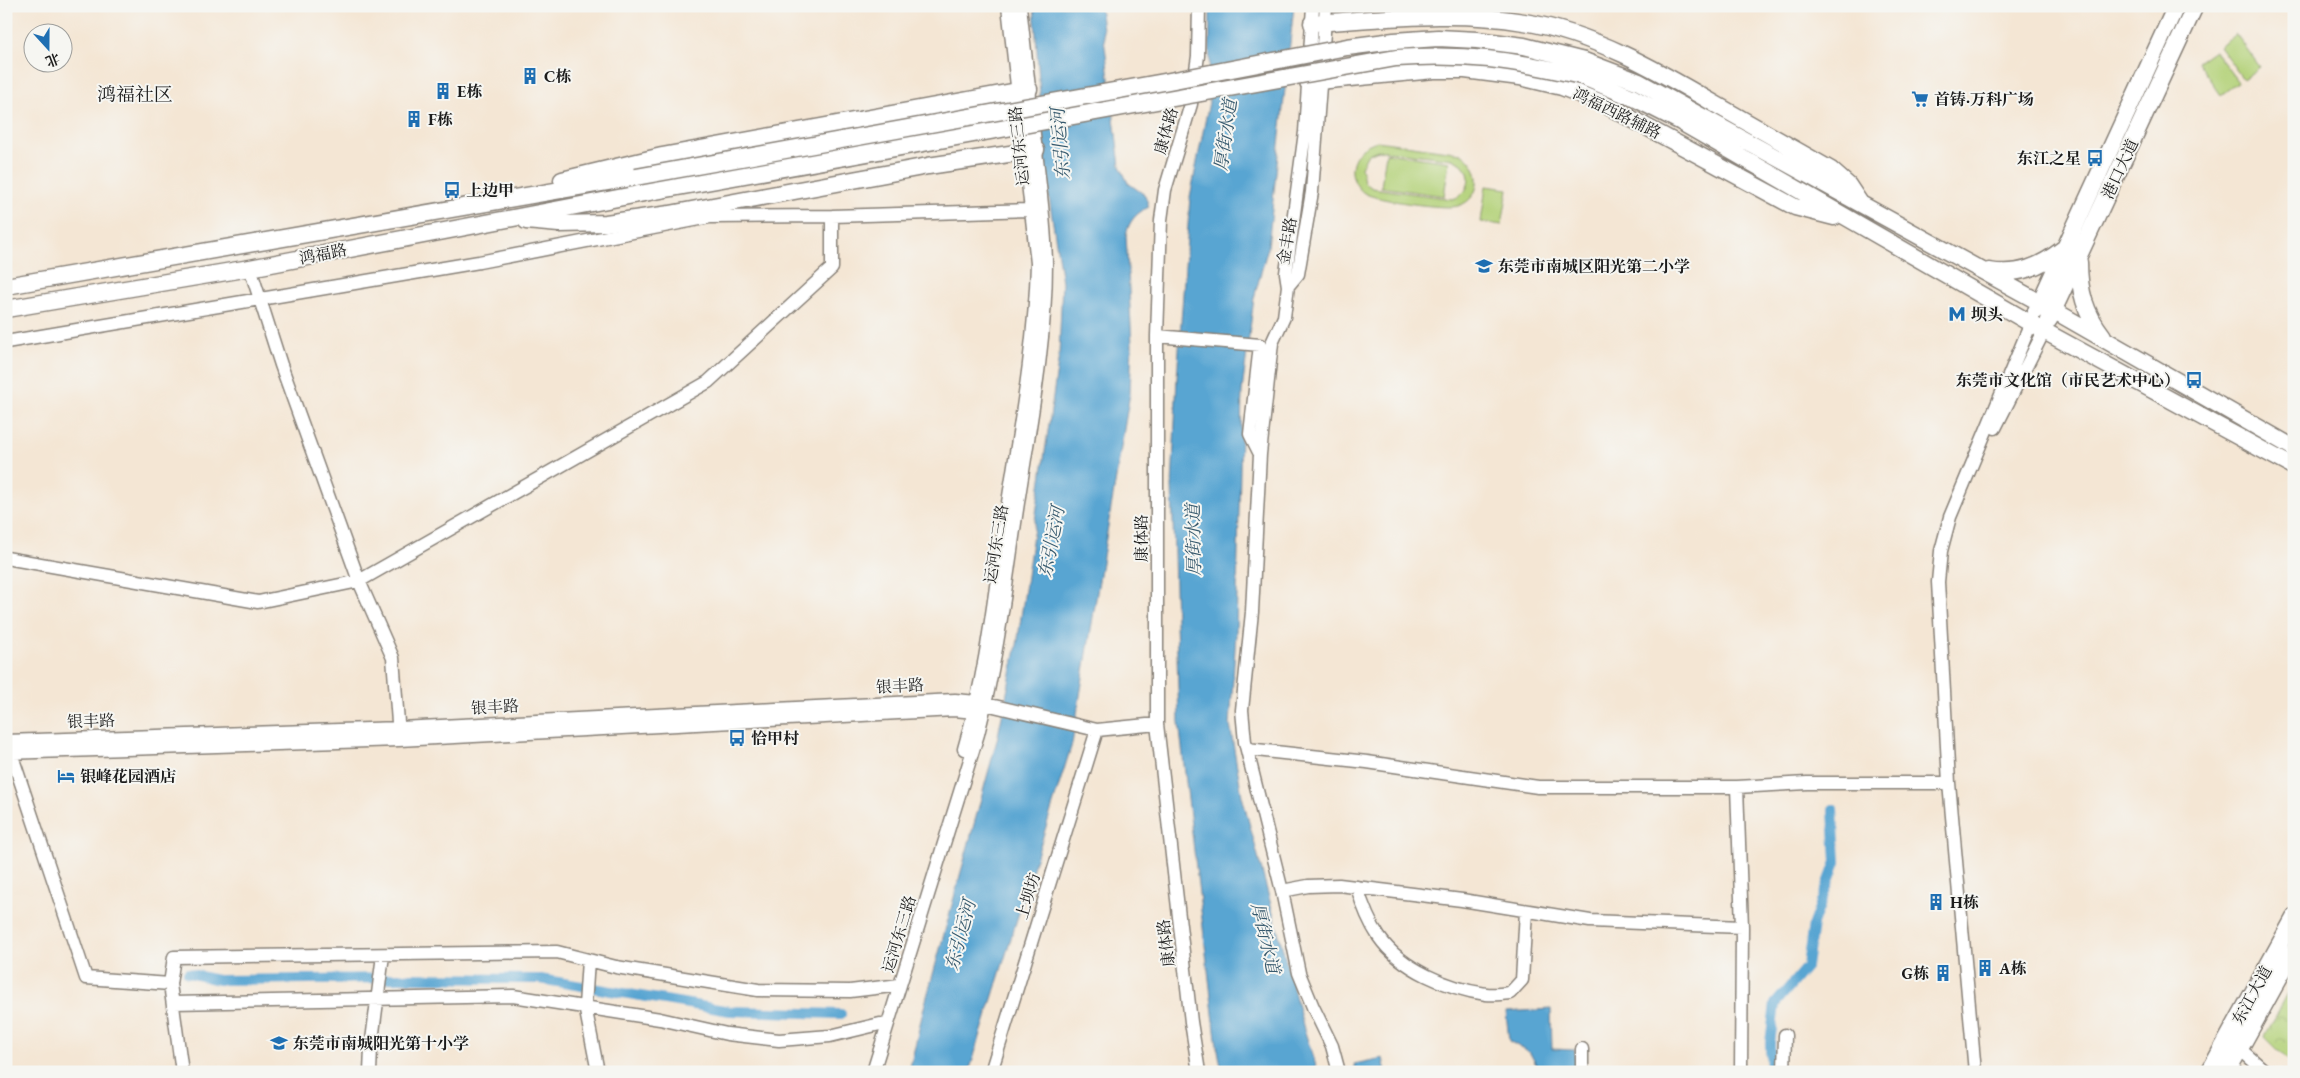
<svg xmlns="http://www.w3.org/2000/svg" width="2300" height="1078" font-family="'EB Garamond','Noto Serif SC',serif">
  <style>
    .green { fill: #b3d178; stroke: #68764a; fill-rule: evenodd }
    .park { fill: url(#park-crowns); stroke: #68764a }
    .water { fill: #59a5d2; stroke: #3a6077 }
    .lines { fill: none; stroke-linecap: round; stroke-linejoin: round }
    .canal { stroke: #59a5d2; stroke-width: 10 }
    .minor-casing { stroke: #888178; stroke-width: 15 }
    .major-casing { stroke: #888178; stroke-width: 19 }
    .minor { stroke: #fff; stroke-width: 12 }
    .major { stroke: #fff; stroke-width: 16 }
    .major-bridge-casing { stroke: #888178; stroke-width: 19; stroke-linecap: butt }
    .major-bridge { stroke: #fff; stroke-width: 16 }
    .labels { text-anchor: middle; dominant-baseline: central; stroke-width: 4; stroke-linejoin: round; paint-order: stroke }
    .poi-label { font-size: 16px; font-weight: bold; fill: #1c1c1c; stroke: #f6f6f2; text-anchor: start }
    .street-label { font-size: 16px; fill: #1c1c1c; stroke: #f6f6f2 }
    .water-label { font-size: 18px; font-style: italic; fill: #375a6e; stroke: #f6f6f2 }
    .quarter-label { font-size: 19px; fill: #1c1c1c; stroke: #f6f6f2 }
  </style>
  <defs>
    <pattern id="park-crowns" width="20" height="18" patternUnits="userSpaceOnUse" patternTransform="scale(1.25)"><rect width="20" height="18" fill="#b3d178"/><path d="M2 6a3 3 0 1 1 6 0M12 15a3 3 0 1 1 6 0" fill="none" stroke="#99b367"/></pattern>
  </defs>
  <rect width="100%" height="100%" fill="#f6f6f2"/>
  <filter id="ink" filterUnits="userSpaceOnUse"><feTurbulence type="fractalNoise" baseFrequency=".02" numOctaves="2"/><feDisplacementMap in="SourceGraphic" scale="10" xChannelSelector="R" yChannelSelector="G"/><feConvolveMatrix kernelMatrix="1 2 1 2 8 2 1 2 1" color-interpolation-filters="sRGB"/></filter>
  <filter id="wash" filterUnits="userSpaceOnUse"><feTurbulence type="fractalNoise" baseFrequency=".0096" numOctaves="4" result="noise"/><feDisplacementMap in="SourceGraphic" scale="20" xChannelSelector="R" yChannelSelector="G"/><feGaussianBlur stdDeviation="1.12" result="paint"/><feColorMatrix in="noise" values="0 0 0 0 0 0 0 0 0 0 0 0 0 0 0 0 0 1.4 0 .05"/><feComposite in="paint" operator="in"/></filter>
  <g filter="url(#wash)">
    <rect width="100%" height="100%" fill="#f4e6d4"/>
    <path class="green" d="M2236 34 2260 67 2243 79 2219 46Z
      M2214 50 2238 82 2221 95 2197 62Z
      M1377 141 1461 153C1482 166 1484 198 1458 206 1447 210 1374 200 1364 193 1356 187 1351 177 1352 167 1354 153 1364 145 1377 141ZM1378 150 1452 159 1462 164 1468 172C1471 185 1465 196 1452 199L1372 188 1364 182 1361 167 1368 154Z
      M1386 153 1449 162 1444 196 1381 187Z
      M1486 186 1508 189 1502 225 1481 222Z"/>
    <path class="park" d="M2294 983V1066L2265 1037Z"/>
    <path class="water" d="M1034 6H1100L1120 166 1128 183 1145 195 1149 207C1136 213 1129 221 1126 235L1132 344 1130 393 1072 744 969 1072H909L923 1011 997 740 1017 645 1059 355 1062 282 1045 171Z
      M1210 6H1294L1268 247 1254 298 1242 391 1236 634 1230 725 1242 796 1304 1029 1318 1072H1222L1216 1039 1179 722 1172 487 1177 377 1190 197 1209 102Z
      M1551 1009 1552 1049 1575 1050V1072H1540L1530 1053 1509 1041 1506 1012Z
      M1383 1058 1386 1072H1356L1354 1064Z"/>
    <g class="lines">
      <path class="canal" d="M188 973 218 980 405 978 540 979 730 1011 841 1014
        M1771 1072 1770 1043 1775 1004 1807 966 1813 924 1836 862 1833 809"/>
    </g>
  </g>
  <g filter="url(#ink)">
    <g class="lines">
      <g class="minor-casing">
        <path id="minor" d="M1020 6 1030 97
          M1199 6 1198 56 1191 104 1165 190 1161 220 1157 336V724L1191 1022 1199 1072
          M1313 6 1305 132 1286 273 1288 286 1284 317 1272 343 1260 454 1252 612 1242 710 1245 742 1282 891 1299 973 1313 1007 1332 1046 1339 1072
          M250 268 281 365 359 581 393 658 399 735
          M1288 286 1298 274 1312 192 1326 6
          M1157 336 1260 345 1250 434 1260 454
          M6 342 479 262 710 217 832 216 1030 210
          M1995 428 2044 331
          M6 558 258 602 359 581 708 382 832 268V216
          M6 741 400 728 955 700 977 702 1097 730 1157 724
          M964 749C986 675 994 598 1005 522 1018 436 1035 350 1037 263L1008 6
          M1247 749 1367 762 1538 787H1737L1807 783H1949
          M6 753 399 740 954 710 975 712
          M11 753 86 978 170 984 182 1072
          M1737 787 1742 927 1741 1072
          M1357 887C1362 904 1369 922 1379 937 1401 969 1449 989 1486 994 1494 995 1502 994 1510 993L1522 980 1526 911
          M1282 891 1308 886 1339 885 1462 900 1590 921 1742 927
          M588 960 585 1006 598 1072
          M170 984 174 957 557 952 616 967 758 990 850 991 900 985
          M173 1003 513 996 660 1019 727 1034 779 1040 830 1036 880 1024
          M2241 1050 2266 1072
          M370 1072 371 1048 383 955
          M873 1072 978 734C998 656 1007 575 1019 496 1031 419 1046 341 1046 263 1045 214 1037 165 1032 116
          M991 1072 1097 730
          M1582 1072V1049
          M1784 1072 1785 1035
          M1975 1072 1949 783 1938 582 1941 551 1950 517 2031 323"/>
      </g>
      <g class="major-casing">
        <path id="major" d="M1312 23C1383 19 1454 10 1524 22 1593 33 1657 70 1715 104 1754 126 1792 148 1831 170L1848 185 1860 203
          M1584 61 1639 82 2039 302 2294 448
          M1581 76 1634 98 1681 122 2044 331 2294 467
          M1308 82 1434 70H1465L1520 77 1562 87 1602 103 1795 207 1834 217
          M562 180 662 156 1029 89
          M526 221 559 224 606 223 670 214 928 166 1036 150
          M2079 262C2079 291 2085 313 2103 336
          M1989 271C2018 276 2040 267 2063 249
          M6 286 636 177
          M6 309 250 268 639 194
          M2036 311 2176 6
          M2049 320 2195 6
          M2209 1072 2294 918
          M2227 1072 2294 951"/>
      </g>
      <use href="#minor" class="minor"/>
      <use href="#major" class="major"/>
      <g class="major-bridge-casing">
        <path id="major-bridge" d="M636 177 1164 82 1347 47 1394 41 1438 38 1477 40 1524 46 1584 61
          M639 194 1396 58C1466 53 1513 60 1581 76"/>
      </g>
      <use href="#major-bridge" class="major-bridge"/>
    </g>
  </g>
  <defs>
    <g id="building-bare" transform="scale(1.35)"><path d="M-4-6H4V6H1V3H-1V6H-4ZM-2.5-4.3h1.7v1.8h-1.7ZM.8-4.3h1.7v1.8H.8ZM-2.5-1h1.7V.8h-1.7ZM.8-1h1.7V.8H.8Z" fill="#1f6fb2" stroke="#f6f6f2" stroke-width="2.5" paint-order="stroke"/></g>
    <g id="supermarket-bare" transform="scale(1.35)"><path d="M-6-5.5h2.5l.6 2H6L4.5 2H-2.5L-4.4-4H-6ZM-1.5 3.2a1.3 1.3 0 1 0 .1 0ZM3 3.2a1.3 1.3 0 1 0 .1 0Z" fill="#1f6fb2" stroke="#f6f6f2" stroke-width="2.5" paint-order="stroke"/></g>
    <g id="bus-bare" transform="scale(1.35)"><path d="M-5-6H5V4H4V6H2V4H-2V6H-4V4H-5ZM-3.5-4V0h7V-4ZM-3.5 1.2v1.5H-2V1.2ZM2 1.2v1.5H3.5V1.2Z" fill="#1f6fb2" stroke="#f6f6f2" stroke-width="2.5" paint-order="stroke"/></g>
    <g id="school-bare" transform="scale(1.35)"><path d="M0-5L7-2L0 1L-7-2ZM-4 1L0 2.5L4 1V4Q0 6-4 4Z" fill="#1f6fb2" stroke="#f6f6f2" stroke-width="2.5" paint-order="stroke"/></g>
    <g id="metro-bare" transform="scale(1.35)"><path d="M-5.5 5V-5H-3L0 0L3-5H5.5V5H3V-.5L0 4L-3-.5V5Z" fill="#1f6fb2" stroke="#f6f6f2" stroke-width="2.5" paint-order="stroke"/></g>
    <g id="hotel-bare" transform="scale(1.35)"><path d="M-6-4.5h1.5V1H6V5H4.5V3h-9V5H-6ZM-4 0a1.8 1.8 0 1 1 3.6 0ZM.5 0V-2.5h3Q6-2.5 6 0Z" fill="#1f6fb2" stroke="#f6f6f2" stroke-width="2.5" paint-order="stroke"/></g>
  </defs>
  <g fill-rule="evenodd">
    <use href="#building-bare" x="530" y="76"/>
    <use href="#building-bare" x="443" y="91"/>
    <use href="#supermarket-bare" x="1920" y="99"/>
    <use href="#building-bare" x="414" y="119"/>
    <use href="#bus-bare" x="2095" y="158"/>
    <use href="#bus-bare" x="452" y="190"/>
    <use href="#school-bare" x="1484" y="266"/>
    <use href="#metro-bare" x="1957" y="314"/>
    <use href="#bus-bare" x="2194" y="380"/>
    <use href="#bus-bare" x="737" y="738"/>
    <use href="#hotel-bare" x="66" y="776"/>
    <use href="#building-bare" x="1936" y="902"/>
    <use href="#building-bare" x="1985" y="968"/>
    <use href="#building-bare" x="1943" y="973"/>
    <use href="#school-bare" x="279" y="1043"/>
  </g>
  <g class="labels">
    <g class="poi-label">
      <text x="544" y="76">C栋</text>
      <text x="457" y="91">E栋</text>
      <text x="1934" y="99">首铸·万科广场</text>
      <text x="428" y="119">F栋</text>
      <text x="2081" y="158" text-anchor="end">东江之星</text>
      <text x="466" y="190">上边甲</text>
      <text x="1498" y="266">东莞市南城区阳光第二小学</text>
      <text x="1971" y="314">坝头</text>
      <text x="2180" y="380" text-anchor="end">东莞市文化馆（市民艺术中心）</text>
      <text x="751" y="738">恰甲村</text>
      <text x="80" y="776">银峰花园酒店</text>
      <text x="1950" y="902">H栋</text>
      <text x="1999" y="968">A栋</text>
      <text x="1929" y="973" text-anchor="end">G栋</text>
      <text x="293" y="1043">东莞市南城阳光第十小学</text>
    </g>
    <g class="street-label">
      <text transform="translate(1617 113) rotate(26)">鸿福西路辅路</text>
      <text transform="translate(1166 131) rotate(-74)">康体路</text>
      <text transform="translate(1019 146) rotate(-96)">运河东三路</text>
      <text transform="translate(2120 169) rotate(-65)">港口大道</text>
      <text transform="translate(1287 241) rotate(-80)">金丰路</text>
      <text transform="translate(323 254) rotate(-11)">鸿福路</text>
      <text transform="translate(1141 538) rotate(-90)">康体路</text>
      <text transform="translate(996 544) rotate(-81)">运河东三路</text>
      <text transform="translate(900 686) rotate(-3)">银丰路</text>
      <text transform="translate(495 707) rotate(-3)">银丰路</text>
      <text transform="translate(91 721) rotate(-2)">银丰路</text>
      <text transform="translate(1028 896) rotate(-73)">上坝坊</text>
      <text transform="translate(899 934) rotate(-73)">运河东三路</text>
      <text transform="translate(1166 943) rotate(-97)">康体路</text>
      <text transform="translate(2252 995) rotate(-61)">东江大道</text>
    </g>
    <g class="water-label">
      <text transform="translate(1225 135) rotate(-82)">厚街水道</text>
      <text transform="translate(1060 144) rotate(-95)">东引运河</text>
      <text transform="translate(1193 540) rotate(-91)">厚街水道</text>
      <text transform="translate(1051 542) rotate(-79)">东引运河</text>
      <text transform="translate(960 935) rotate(-75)">东引运河</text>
      <text transform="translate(1266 938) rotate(77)">厚街水道</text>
    </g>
    <g class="quarter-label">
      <text x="135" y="94">鸿福社区</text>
    </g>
  </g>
  <rect width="2300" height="1078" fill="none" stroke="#f6f6f2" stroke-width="25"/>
  <g transform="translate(48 48) rotate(159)"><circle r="24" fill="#f6f6f2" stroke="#9f9f9c"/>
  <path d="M0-4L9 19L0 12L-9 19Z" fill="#1f6fb2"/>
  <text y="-8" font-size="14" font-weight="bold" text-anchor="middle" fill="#1c1c1c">北</text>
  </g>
</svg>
